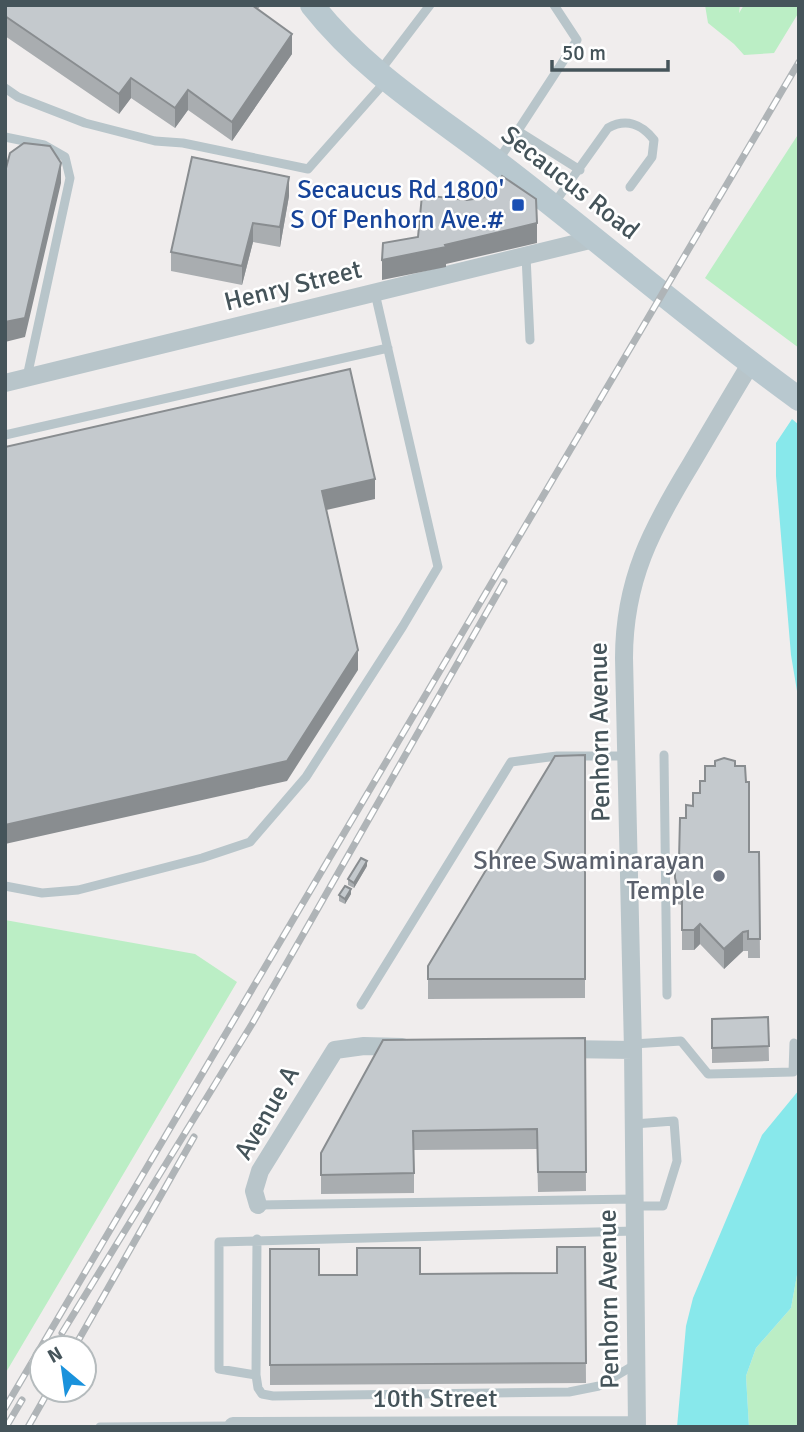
<svg xmlns="http://www.w3.org/2000/svg" width="804" height="1432" font-family="Signika,sans-serif">
  <style>
    .green { fill: #bbeec5 }
    .water { fill: #88e8eb }
    .lines { fill: none; stroke-linecap: round; stroke-linejoin: round }
    .lane { stroke: #b8c5ca; stroke-width: 9 }
    .street { stroke: #b8c5ca; stroke-width: 18 }
    .secondary { stroke: #b8c8cf; stroke-width: 24 }
    .rail-casing { stroke: #afb4b7; stroke-width: 7 }
    .rail { stroke: #fff; stroke-width: 4.5; stroke-dasharray: 13; stroke-linecap: butt }
    .wall { fill: #a9adb0 }
    .shaded-wall { fill: #898d90 }
    .building { fill: #c4c9cd; stroke: #898d90; stroke-width: 2 }
    .transit-dot { fill: #1a4fb4; stroke: #fff; stroke-width: 2.5 }
    .worship-dot { fill: #6b7280; stroke: #fff; stroke-width: 2.5 }
    .labels { text-anchor: middle; dominant-baseline: central; stroke-width: 5; stroke-linejoin: round; paint-order: stroke }
    .street-label { font-size: 26px; fill: #45545a; stroke: #fff }
    .transit-label { font-size: 26px; fill: #164399; stroke: #fff; text-anchor: end }
    .worship-label { font-size: 26px; fill: #5b616d; stroke: #fff; text-anchor: end }
  </style>
  <rect width="100%" height="100%" fill="#f0eded"/>
  <path class="green" d="M705 5H740L739 13 744 5H799V12L774 53 744 55 734 44 708 23Z
    M799 133V348L705 278Z
    M5 920 195 954 237 982 5 1374Z
    M799 1264V1427H749L746 1376 756 1348 791 1308Z"/>
  <path class="water" d="M792 419 799 425V703L791 655 776 476V443Z
    M799 1090V1264L791 1308 756 1348 746 1376 749 1427H677L686 1326 693 1298 762 1135Z"/>
  <g class="lines">
    <path class="lane" d="M379 72 430 5
      M5 88 18 97 85 123 155 141 183 143 308 169 385 82
      M518 131 580 170
      M5 137 44 145 65 157 70 178 27 377
      M498 161 577 40 554 5
      M553 205 608 128C626 118 642 124 654 140L652 157 630 187
      M526 256 530 340
      M5 435 388 348
      M664 755 667 995
      M5 886 42 893 78 890 202 858 250 842 306 777 403 626 438 567 375 293
      M361 1005 511 762 557 756H626
      M633 1044 681 1041 708 1074 793 1072 794 1043
      M634 1124 674 1121 677 1161 663 1206H635
      M258 1205 634 1199
      M257 1239 256 1375 258 1388 262 1394 273 1396 569 1392 599 1386 636 1364
      M256 1375 219 1369V1242L635 1231
      M100 1427 233 1426"/>
    <path class="street" d="M5 383 594 239
      M563 1049 633 1050
      M258 1205 254 1191 260 1171 335 1050 364 1046 402 1047
      M233 1426 637 1425
      M637 1427 633 1050 624 658C624 580 652 528 691 464 711 430 731 396 751 363"/>
    <path class="secondary" d="M312 5C364 71 431 112 498 163 599 240 695 324 799 399"/>
    <g class="rail-casing">
      <path id="rail" d="M62 1333 252 1024 504 582
        M74 1348 194 1137
        M5 1408 799 62
        M6 1427 22 1400
        M28 1427 49 1390"/>
    </g>
    <use href="#rail" class="rail"/>
  </g>
  <path class="wall" d="M5 5H261L258 9 292 54 232 141 188 110 175 128 131 98 119 114 5 36Z
    M289 196 280 247 253 242 242 285 171 271V252Z
    M585 755V998L428 999V966Z
    M735 766 749 852H759L760 958H748V951H743L724 969 700 944 694 950H682V905L677 904 675 897V860H679L686 818 700 793 705 781Z
    M367 866 354 888 348 885V879Z
    M351 894 345 904 339 901V895Z
    M768 1017 769 1061 712 1063V1019Z
    M585 1038 586 1191 538 1192 537 1149 414 1150V1193L321 1194V1153Z
    M585 1247 586 1383 270 1385V1249L319 1275 557 1273Z"/>
  <path class="shaded-wall" d="M292 34V54L232 141V122Z
    M131 78V98L119 114V94Z
    M188 90V110L175 128V108Z
    M61 163V183L25 337 5 342V322Z
    M289 177V196L280 247V227Z
    M253 223V242L242 285V266Z
    M537 223V243L446 264V267L382 280V260Z
    M375 479V499L322 511V491Z
    M358 650V670L287 781 5 844V825Z
    M367 861V866L354 888V883Z
    M351 889V894L345 904V899Z
    M700 924V944L694 950V930Z
    M743 932V951L724 969V949Z"/>
  <path class="building" d="M5 5H252L292 34 232 122 188 90 175 108 131 78 119 94 5 16Z
    M24 143 50 146 61 163 25 318 5 322V172L10 153Z
    M192 157 289 177 280 227 253 223 242 266 171 252Z
    M502 176 536 199 537 223 445 245 446 247 382 260 383 243 418 237 422 195 467 200 486 197Z
    M350 369 375 479 322 491 358 650 287 761 5 825V447Z
    M585 755V979H428V966L555 756Z
    M724 758 735 761V766H745L746 782H749V852H759L760 939H748V931L743 932 724 949 700 924 694 930H682V885H677L675 878V860H679L680 818H686V805L693 806V793H700V781H705V766H715V761Z
    M361 858 367 861 354 883 348 879Z
    M345 886 351 889 345 899 339 895Z
    M768 1017 769 1046 712 1048V1019Z
    M585 1038 586 1172H538L537 1129 413 1131 414 1173 321 1175V1153L383 1040Z
    M557 1247H585L586 1363 270 1365V1249H319V1275H357V1248H420V1274L557 1273Z"/>
  <rect class="transit-dot" x="511" y="198" width="14" height="14" rx="3.5"/>
  <circle class="worship-dot" cx="719" cy="876" r="7"/>
  <g class="labels">
    <g class="street-label">
      <text transform="translate(570 183) rotate(38)">Secaucus Road</text>
      <text transform="translate(293 286) rotate(-14)">Henry Street</text>
      <text transform="translate(600 732) rotate(-91)">Penhorn Avenue</text>
      <text transform="translate(267 1113) rotate(-60)">Avenue A</text>
      <text transform="translate(609 1299) rotate(-91)">Penhorn Avenue</text>
      <text x="435" y="1399">10th Street</text>
    </g>
    <g class="transit-label">
      <text x="504" y="190">Secaucus Rd 1800'<tspan x="504" dy="30">S Of Penhorn Ave.#</tspan></text>
    </g>
    <g class="worship-label">
      <text x="705" y="861">Shree Swaminarayan<tspan x="705" dy="30">Temple</tspan></text>
    </g>
  </g>
  <rect width="804" height="1432" fill="none" stroke="#45545a" stroke-width="14"/>
  <g transform="translate(63 1369) rotate(331)"><circle r="33" fill="#ffffff" stroke="#b5bbbd" stroke-width="2"/>
  <path d="M0-5L12 26L0 18L-12 26Z" fill="#1a92dc"/>
  <text y="-10" font-size="19" font-weight="bold" text-anchor="middle" fill="#45545a">N</text>
  </g>
  <path d="M552 60v10h116v-10" fill="none" stroke="#45545a" stroke-width="3.5"/>
  <text x="562" y="60" font-size="21" fill="#45545a" stroke="#ffffff" stroke-width="5" paint-order="stroke">50 m</text>
</svg>
